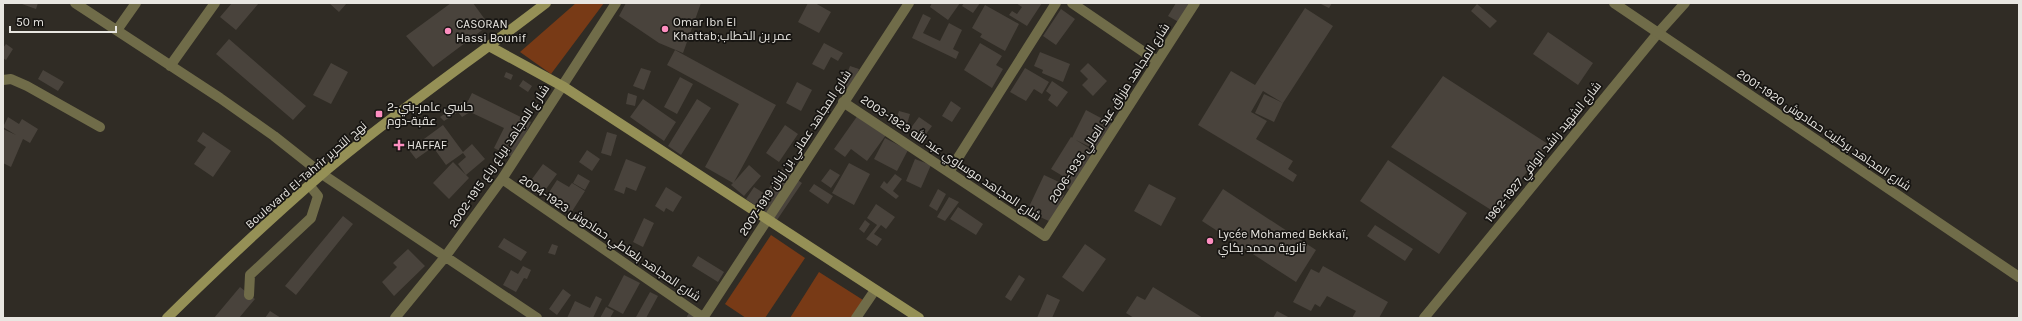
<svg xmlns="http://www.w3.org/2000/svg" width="2022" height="321" font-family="Karla,Cairo,sans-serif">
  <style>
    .green { fill: #783a16 }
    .building { fill: #49433c }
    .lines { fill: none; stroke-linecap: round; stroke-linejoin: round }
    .minor { stroke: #706c49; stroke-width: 10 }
    .tertiary { stroke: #706c49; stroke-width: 10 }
    .secondary { stroke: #959056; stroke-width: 10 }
    .poi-dot { fill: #fd8ec0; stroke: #171512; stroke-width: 1.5 }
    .labels { text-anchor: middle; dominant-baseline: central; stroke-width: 3.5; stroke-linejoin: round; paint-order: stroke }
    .poi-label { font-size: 12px; fill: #e8e6e1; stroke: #171512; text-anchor: start }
    .street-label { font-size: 12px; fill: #e8e6e1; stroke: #171512 }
  </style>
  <rect width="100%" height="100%" fill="#302c25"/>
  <path class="green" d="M576 3H604L551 74 520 52Z
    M771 235 805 258 765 318H746L725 304Z
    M819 272 863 300 851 318H790Z"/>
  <path class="building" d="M22 3H38L36 9 22 4Z
    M232 3H259L236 30 220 17Z
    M329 3H347L339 12Z
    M451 3H473L489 25 433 67 406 36Z
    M626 3H701L683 53 659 43 619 16Z
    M808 3H815L831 12 819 33 798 22Z
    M932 3H960L948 20 930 7Z
    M964 3H980L973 13 962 6Z
    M1016 3H1042L1027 26 1009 15 1012 11 1017 14 1022 7Z
    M1176 3H1197L1184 25 1168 16Z
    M1319 3H1332L1329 8Z
    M1477 4 1497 21 1490 28 1471 11Z
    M985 5 1019 24 1005 51 980 37 982 34 972 28Z
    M1305 8 1333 26 1283 103 1263 91 1251 112 1267 121 1256 139 1293 161 1288 169 1297 175 1293 182 1198 125 1231 71 1255 85Z
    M1061 9 1075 19 1056 45 1043 36Z
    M923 14 931 18 923 33 940 41 949 23 962 30 953 49 959 52 956 59 912 38Z
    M1548 32 1593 63 1578 85 1533 54Z
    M229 39 306 106 293 120 216 54Z
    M824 43 843 53 838 61 831 57 824 70 812 64Z
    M980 43 1002 56 996 65 1003 69 992 88 964 70Z
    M6 44 13 49 6 60 3 58V48Z
    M675 50 776 105 734 182 749 165 761 176 744 196 731 185 733 183 705 167 739 104 667 65Z
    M1040 52 1070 64 1063 82 1042 73 1043 70 1034 66Z
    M331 63 348 72 331 104 313 95Z
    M1088 63 1107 81 1093 96 1082 85 1088 79 1080 71Z
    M850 66 859 69 851 90 842 87Z
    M641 68 651 71 644 90 633 86Z
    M1025 68 1049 82 1042 94 1034 89 1026 101 1010 92Z
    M43 70 64 82 58 91 38 79Z
    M506 72 513 75 511 80 504 77Z
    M1443 76 1548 144 1496 213 1391 147Z
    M680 77 693 84 677 114 664 107Z
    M523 80 532 86 528 92 519 86Z
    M1052 81 1068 92 1057 107 1048 100 1051 95 1046 91Z
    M797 82 812 90 801 111 786 103Z
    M472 93 531 122 514 158 494 148 504 128 470 112 462 117 458 112 444 121 440 117 463 101 466 105Z
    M628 93 637 96 635 106 626 104Z
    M1264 94 1283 103 1274 122 1255 113Z
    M643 99 676 122 664 141 630 117Z
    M697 99 711 108 681 155 668 146Z
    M951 101 961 108 952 122 942 116Z
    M1086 110 1114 125 1100 152 1072 138Z
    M899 111 910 114 907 124 896 120Z
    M858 115 886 135 867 161 851 149 845 157 834 149Z
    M8 117 19 124 22 119 38 129 30 143 23 139 11 167 3 163V129L16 135 3 127Z
    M919 117 932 126 923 138 910 129Z
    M443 125 463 152 472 144 485 159 466 175 458 164 466 157 463 153 446 165 433 147 416 159 409 150Z
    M785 125 798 134 779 162 766 153Z
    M203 132 231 151 213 177 194 164 206 147 197 141Z
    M607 132 617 135 611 156 601 153Z
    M1071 137 1097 153 1073 192 1062 185 1066 178 1051 169Z
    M885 138 908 150 897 171 874 159Z
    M587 150 600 159 592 171 579 162Z
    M626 159 646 167 636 191 626 187 624 194 614 190Z
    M915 159 931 165 921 188 906 181Z
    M1388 160 1467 213 1439 254 1360 201Z
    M453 162 469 178 449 199 433 183Z
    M849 163 870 174 854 205 832 193Z
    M543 164 557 174 543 193 529 183Z
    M782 169 802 183 777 220 746 199 754 187 765 194Z
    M830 169 840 175 831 188 821 181Z
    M578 174 590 181 585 190 573 183Z
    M895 174 902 179 893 191 899 196 896 199 880 187 884 181 887 184Z
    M1044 175 1059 182 1055 191 1064 195 1051 222 1027 211Z
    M557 180 569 187 572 183 585 191 571 213 546 197Z
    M814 184 833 196 828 204 809 191Z
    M1149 184 1176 198 1161 226 1134 211Z
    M666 187 682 197 673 212 666 208 664 212 655 206Z
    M938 189 946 194 937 211 929 206Z
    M1223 189 1316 250 1296 282 1202 221Z
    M949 197 959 202 945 221 937 217Z
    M876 204 895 217 886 229 881 225 874 234 882 239 877 246 866 239 877 225 867 218Z
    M958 207 983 224 976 235 950 219Z
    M343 216 353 224 296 295 285 286Z
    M644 218 654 223 643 247 633 242Z
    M865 220 870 224 864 233 859 229Z
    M1375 225 1413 249 1405 261 1367 236Z
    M504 238 527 252 521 261 498 247Z
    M552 244 558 246 555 255 548 253Z
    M1085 244 1106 259 1083 292 1062 277Z
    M408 249 425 266 394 296 382 282 397 267 393 263Z
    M698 256 724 272 718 282 692 266Z
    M523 266 531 270 527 279 524 278 516 292 503 285 511 270 518 274Z
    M1323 266 1388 302 1379 318H1352L1356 311 1327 296 1320 307 1315 304 1311 311 1293 302 1311 269 1319 273Z
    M624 275 640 283 623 314 608 306Z
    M1019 275 1025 279 1011 301 1005 297Z
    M240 287 255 299 239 318H214Z
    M1153 287 1203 318H1134L1126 313 1137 296 1145 300Z
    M563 289 571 295 557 315 549 309Z
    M650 292 658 296 646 318H637L636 317Z
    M1047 294 1060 300 1052 318H1037Z
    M596 296 602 299 593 318H567L575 301 590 308Z
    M606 307 614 311 610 318H600Z
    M270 311 281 318H265Z
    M1277 311 1290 318H1273Z
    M689 313 696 318H686Z"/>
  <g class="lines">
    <path class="minor" d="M75 3 220 98 274 136 322 174 537 318
      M1072 3 1157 61
      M117 30 136 3
      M170 66 215 3
      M3 80 11 79 27 86 100 127
      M843 102 1045 236 1195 3
      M949 172 1056 3
      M502 179 704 318
      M249 295 250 275 311 218 318 196 310 186
      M395 318 445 257 502 179 616 3
      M703 318 909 3
      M856 318 875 290
      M1424 318 1658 33 1685 3"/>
    <path class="tertiary" d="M1614 3 2019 277"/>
    <path class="secondary" d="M489 46 564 87 919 318
      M167 318C217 269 269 220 322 174 394 113 472 60 546 3"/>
  </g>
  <g class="poi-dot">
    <circle cx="665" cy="29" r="4"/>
    <circle cx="448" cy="31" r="4"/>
    <rect x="375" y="110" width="8" height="8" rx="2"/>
    <path d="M397 139h4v4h4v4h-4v4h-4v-4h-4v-4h4z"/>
    <circle cx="1210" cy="241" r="4"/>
  </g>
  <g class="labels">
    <g class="poi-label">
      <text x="673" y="22">Omar Ibn El<tspan x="673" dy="14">Khattab;عمر بن الخطاب</tspan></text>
      <text x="456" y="24">CASORAN<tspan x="456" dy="14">Hassi Bounif</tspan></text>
      <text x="387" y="107">2-حاسي عامر-بني<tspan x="387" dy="14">عقبة-دوم</tspan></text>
      <text x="407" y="145">HAFFAF</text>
      <text x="1218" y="234">Lycée Mohamed Bekkaï,<tspan x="1218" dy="14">ثانوية محمد بكاي</tspan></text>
    </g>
    <g class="street-label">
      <text transform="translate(1109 113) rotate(-57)">شارع المجاهد مزراق عبد العالي 1935-2006</text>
      <text transform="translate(1824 130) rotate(34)">شارع المجاهد بركليت حمادوش 1920-2001</text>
      <text transform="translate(1543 152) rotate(-51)">شارع الشهيد راشد الوافي 1927-1962</text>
      <text transform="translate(795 153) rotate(-57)">شارع المجاهد عماني بن زيان 1919-2007</text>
      <text transform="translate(499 156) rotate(-56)">شار ع المجاهد برباع رباع 1915-2002</text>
      <text transform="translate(951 158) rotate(34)">شارع المجاهد موساوي عبد الله 1923-2003</text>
      <text transform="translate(306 175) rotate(-41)">Boulevard El-Tahrir نهج التحرير</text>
      <text transform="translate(610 238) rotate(34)">شارع المجاهد بلعاطي حمادوش 1923-2004</text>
    </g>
  </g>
  <rect width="2022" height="321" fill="none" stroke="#e8e6e1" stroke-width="8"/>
  <path d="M10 26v6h106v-6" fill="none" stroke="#e8e6e1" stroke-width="2"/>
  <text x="16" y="26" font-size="12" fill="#e8e6e1" stroke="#171512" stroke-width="3" paint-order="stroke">50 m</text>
</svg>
